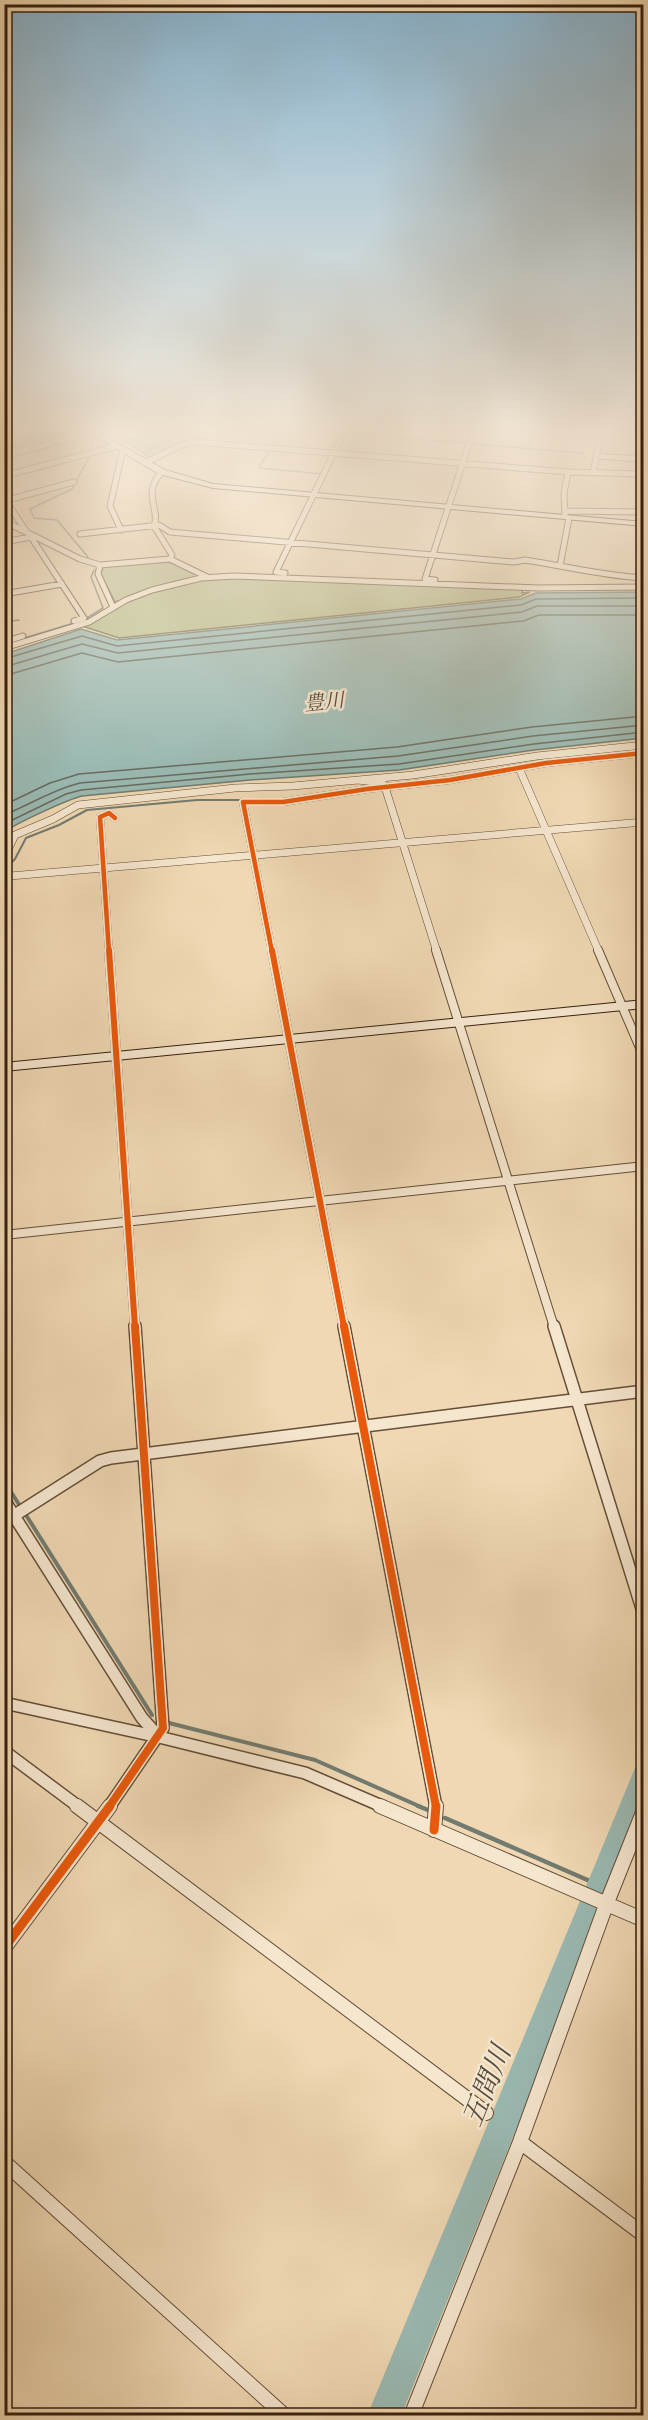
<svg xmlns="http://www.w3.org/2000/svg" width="648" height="2420" font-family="'IM FELL Double Pica','Noto Serif JP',serif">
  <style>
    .green { fill: #b9bf8d; stroke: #786f4e; stroke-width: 1.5 }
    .water { fill: #9ab9b2; stroke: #727b70; stroke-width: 1.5 }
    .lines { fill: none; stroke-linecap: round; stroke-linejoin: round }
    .shore { stroke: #686c60; stroke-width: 1.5 }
    .stream-far3 { stroke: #727b70; stroke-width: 1.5 }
    .stream-far2 { stroke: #727b70; stroke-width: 2 }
    .stream-far1 { stroke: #727b70; stroke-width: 4 }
    .stream { stroke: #727b70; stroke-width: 4.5 }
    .river { fill: #9ab9b2; fill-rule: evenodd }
    .street-far4-casing { stroke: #654d37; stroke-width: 7 }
    .street-far3-casing { stroke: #654d37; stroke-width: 8 }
    .street-far2-casing { stroke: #654d37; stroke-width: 10 }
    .street-far1-casing { stroke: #654d37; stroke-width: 14 }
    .street-casing { stroke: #654d37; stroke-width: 16 }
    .secondary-casing { stroke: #371f0e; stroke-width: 2 }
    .street-far4 { stroke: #f5e6ce; stroke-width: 5 }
    .street-far3 { stroke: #f5e6ce; stroke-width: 7 }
    .street-far2 { stroke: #f5e6ce; stroke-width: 8 }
    .street-far1 { stroke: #f5e6ce; stroke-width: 11 }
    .street { stroke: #f5e6ce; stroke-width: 14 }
    .secondary { fill: #f5e6ce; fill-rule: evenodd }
    .cycleway-far3-casing { stroke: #f5e6ce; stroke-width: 8 }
    .cycleway-far2-casing { stroke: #f5e6ce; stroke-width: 10 }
    .cycleway-far1-casing { stroke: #f5e6ce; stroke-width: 11 }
    .cycleway-casing { stroke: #f5e6ce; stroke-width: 13 }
    .cycleway-far3 { stroke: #e8590c; stroke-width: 4.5 }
    .cycleway-far2 { stroke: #e8590c; stroke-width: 6 }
    .cycleway-far1 { stroke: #e8590c; stroke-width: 8 }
    .cycleway { stroke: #e8590c; stroke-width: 9 }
    .labels { text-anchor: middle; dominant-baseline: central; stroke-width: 5; stroke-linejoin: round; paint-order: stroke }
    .far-water-label { font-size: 20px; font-style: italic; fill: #554d3f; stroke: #f5e6ce }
    .near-water-label { font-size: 28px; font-style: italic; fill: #554d3f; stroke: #f5e6ce }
  </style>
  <rect width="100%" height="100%" fill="#efd8b3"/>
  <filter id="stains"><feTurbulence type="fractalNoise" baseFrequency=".00333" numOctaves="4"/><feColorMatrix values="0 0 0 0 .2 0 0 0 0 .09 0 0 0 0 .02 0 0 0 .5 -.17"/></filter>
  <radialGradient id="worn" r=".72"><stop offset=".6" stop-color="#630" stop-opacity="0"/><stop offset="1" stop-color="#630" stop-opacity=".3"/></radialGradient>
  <path class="green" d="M159 561 173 563 199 576 198 578 115 602 101 574 103 567Z
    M228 577 523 589 522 593 530 592 519 597 119 638 82 626C104 618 122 602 144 593 171 584 200 580 228 577Z"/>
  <path class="water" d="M5 428H81L5 449Z
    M127 428H186L170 440 171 445 151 458 112 433Z
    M643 592V738L534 750 399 770 250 780 82 796C69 799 14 824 5 832V654L81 629 117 640 521 599 536 593Z"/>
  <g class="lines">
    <path class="shore" d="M124 428 125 434 150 450C163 443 165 437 176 428
      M4 659 82 636 117 646 521 605 536 599 644 598
      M4 667 82 644 118 653 522 612 537 606H644
      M4 676 82 653 118 662 523 621 539 615H644
      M4 805 50 783 79 774 397 747 532 727 644 716
      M4 815C29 805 54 789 80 783L398 756 533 736 644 725
      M4 824 66 794 81 790 250 774 399 764 534 744 644 732"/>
    <path class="stream-far3" d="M281 429 342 434
      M346 434 467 443
      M90 439 93 441 91 449
      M472 444 583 453
      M271 447 281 428
      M270 449 259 468 323 474
      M86 559 88 557 57 520 34 518 30 509 72 489 89 457
      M84 620 103 608 91 577 94 570
      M4 622 19 620
      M21 639 74 623"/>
    <path class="stream-far2" d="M4 870 15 859 26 838 59 825 87 810 197 800H243"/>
    <path class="stream-far1" d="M4 1481 20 1506
      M26 1515 152 1715
      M169 1723 315 1760 421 1807"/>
    <path class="stream" d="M418 1806 428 1810
      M445 1818 599 1885"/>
    <path class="river" d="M644 1764V1811L401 2416H367L635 1768Z"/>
    <g class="street-far4-casing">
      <path id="street-far4" d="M519 428 601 435
        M4 456 107 428
        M596 456 638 459 644 451
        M145 463 181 445 194 442 568 472 644 474
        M162 472C141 493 161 510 154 526L172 555 170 559 207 577
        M593 473 602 428
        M4 476 117 446
        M4 498 26 531
        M4 501 74 482
        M565 511 644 512
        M565 515 564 493 568 472
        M4 521 80 559 100 565 170 559
        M121 530 110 506 123 449
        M80 534 159 525 170 532 514 562 525 560C565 566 604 576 644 578
        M35 536 31 537 84 618 74 621
        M4 542 31 537
        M100 565 98 574 113 607
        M560 566 569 518
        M285 573 276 572 346 428
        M435 580 425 579 474 428
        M4 594 62 584
        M4 642 23 636
        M4 648 89 622 126 600 152 590 201 578 234 576 538 588 644 587"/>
    </g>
    <g class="street-far3-casing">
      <path id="street-far3" d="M519 768 599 952
        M358 780 383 783 385 787 437 952
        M4 858 15 835 53 819 78 805 235 788 293 786 413 775 537 756 644 745
        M4 879 10 876 644 822
        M109 952 100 817 109 813 115 818
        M272 952 243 802H283L367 789 450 780 546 763 644 753"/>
    </g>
    <g class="street-far2-casing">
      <path id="street-far2" d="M109 950 135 1327
        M272 950 344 1327
        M436 950 554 1327
        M598 950 644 1057
        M4 1235 644 1166"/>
    </g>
    <g class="street-far1-casing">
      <path id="street-far1" d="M344 1326 436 1807
        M554 1326 644 1615
        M4 1500 142 1718 159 1737
        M4 1522 100 1461 111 1458 644 1391
        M4 1703 159 1737 305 1773 384 1807
        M4 1751 79 1807
        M109 1807 163 1728 135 1326"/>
    </g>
    <g class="street-casing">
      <path id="street" d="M77 1806 486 2113
        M380 1806 644 1920
        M434 1830 436 1806
        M4 1948 110 1806
        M520 2142 644 2235
        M4 2162 285 2416
        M411 2416 520 2142 606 1905 644 1810"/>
    </g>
    <g class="secondary-casing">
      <path id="secondary" d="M82 428H91L165 470 213 484 644 522V526L213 488 159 474Z
        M644 1000V1008L4 1071V1063Z"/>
    </g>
    <use href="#street-far4" class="street-far4"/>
    <use href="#street-far3" class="street-far3"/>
    <use href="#street-far2" class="street-far2"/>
    <use href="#street-far1" class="street-far1"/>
    <use href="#street" class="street"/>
    <use href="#secondary" class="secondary"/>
    <g class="cycleway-far3-casing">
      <path id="cycleway-far3" d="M109 952 100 817 109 813 115 818
        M272 952 243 802H283L367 789 450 780 546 763 644 753"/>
    </g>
    <g class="cycleway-far2-casing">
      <path id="cycleway-far2" d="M109 950 135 1327
        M272 950 344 1327"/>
    </g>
    <g class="cycleway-far1-casing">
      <path id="cycleway-far1" d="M344 1326 436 1807
        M109 1807 163 1728 135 1326"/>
    </g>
    <g class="cycleway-casing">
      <path id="cycleway" d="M434 1830 436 1806
        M4 1948 110 1806"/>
    </g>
    <use href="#cycleway-far3" class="cycleway-far3"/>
    <use href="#cycleway-far2" class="cycleway-far2"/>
    <use href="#cycleway-far1" class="cycleway-far1"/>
    <use href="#cycleway" class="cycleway"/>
  </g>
  <linearGradient id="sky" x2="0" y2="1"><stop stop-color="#89b6d2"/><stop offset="0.56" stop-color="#f8eddd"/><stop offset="1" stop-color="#f8eddd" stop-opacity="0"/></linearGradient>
  <rect width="648" height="767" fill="url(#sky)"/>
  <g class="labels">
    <g class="far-water-label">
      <text transform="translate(324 702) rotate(-6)">豊川</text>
    </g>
    <g class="near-water-label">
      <text transform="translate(487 2086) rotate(-68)">五間川</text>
    </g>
  </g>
  <rect width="648" height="2420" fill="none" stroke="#efd8b3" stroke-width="24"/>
  <rect x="6" y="6" width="636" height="2408" fill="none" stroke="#371f0e" stroke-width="3"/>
  <rect x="12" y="12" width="624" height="2396" fill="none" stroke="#371f0e" stroke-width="1.5"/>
  <rect width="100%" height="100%" filter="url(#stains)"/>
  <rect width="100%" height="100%" fill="url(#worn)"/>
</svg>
